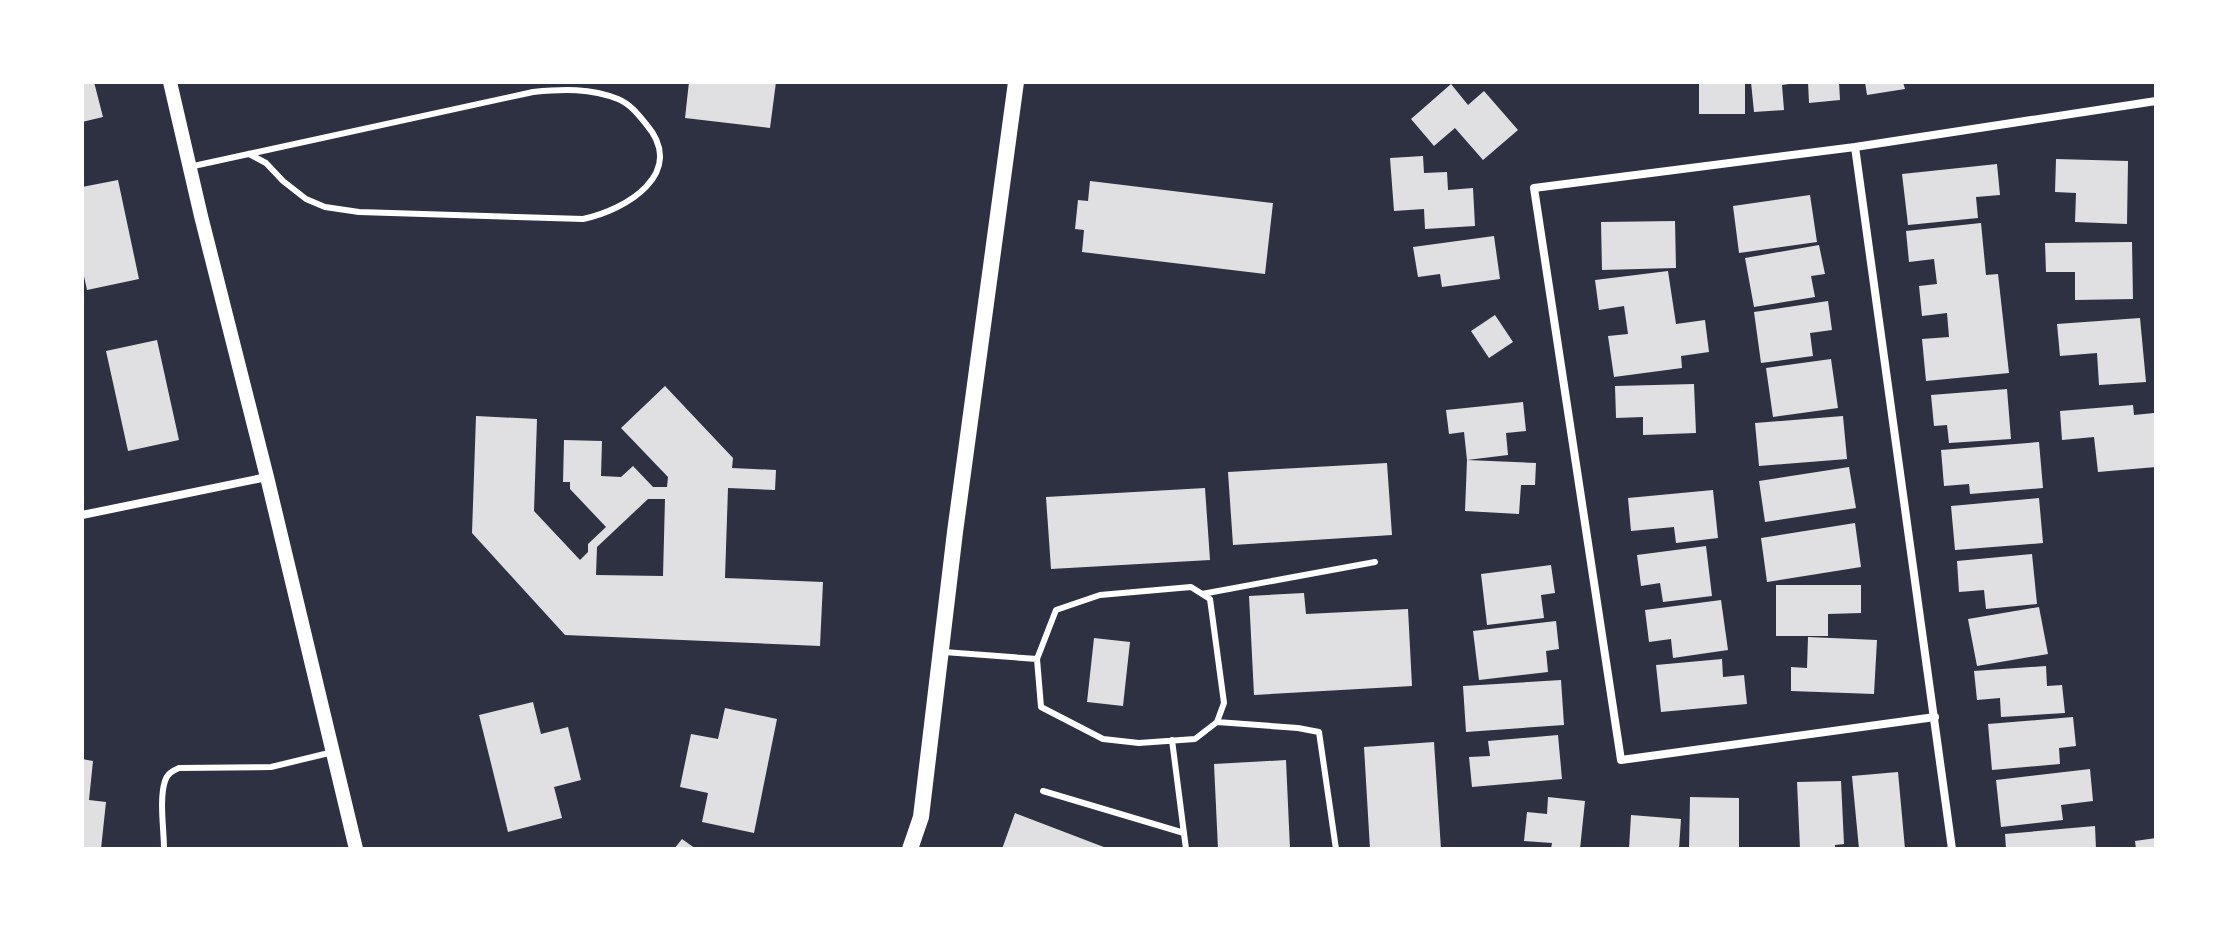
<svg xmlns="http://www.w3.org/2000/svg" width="2238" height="931" font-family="Roboto,sans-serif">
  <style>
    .building { fill: #e0e0e3; fill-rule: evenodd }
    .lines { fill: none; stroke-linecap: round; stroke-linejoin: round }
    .service { stroke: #fff; stroke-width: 6 }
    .minor { stroke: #fff; stroke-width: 8 }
    .tertiary { stroke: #fff; stroke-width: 14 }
    .secondary { stroke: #fff; stroke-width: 16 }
  </style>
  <rect width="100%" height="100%" fill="#2d3142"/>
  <path class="building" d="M82 82H94L103 117 82 122Z
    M689 82H776L770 128 685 118Z
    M1699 82H1745V114H1699Z
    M1751 82H1789V84L1782 85 1784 110 1754 112Z
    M1808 82H1839L1840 100 1809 103Z
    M1865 82H1903L1905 89 1867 95Z
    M1451 84 1468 105 1484 91 1518 130 1483 160 1455 128 1434 146 1411 119Z
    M1423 156 1424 173 1447 172 1448 190 1473 188 1475 226 1425 229 1424 209 1394 211 1390 158Z
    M2056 159 2128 161 2127 224 2075 222 2076 193 2055 192Z
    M1997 164 2000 195 1976 197 1978 218 1908 225 1902 174Z
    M118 180 139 279 87 290 82 267V187Z
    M1090 181 1273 203 1265 274 1082 252 1084 230 1075 229 1078 200 1088 201Z
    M1810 195 1817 242 1739 253 1733 206Z
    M1675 221 1676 268 1602 270 1601 222Z
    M1981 223 1986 275 1998 274 2009 373 1926 381 1922 339 1949 337 1947 313 1922 316 1919 286 1937 284 1934 259 1909 262 1906 231Z
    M1494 236 1500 279 1442 287 1440 274 1418 277 1413 247Z
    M2132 242 2133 299 2075 300V272H2046L2045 243Z
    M1819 245 1825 274 1811 276 1815 297 1754 307 1745 258Z
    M1668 271 1676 324 1705 320 1709 352 1681 356 1682 368 1614 377 1608 336 1628 334 1624 306 1599 310 1595 280Z
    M1828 301 1832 330 1810 333 1813 356 1761 363 1754 312Z
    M1495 315 1513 342 1489 358 1471 331Z
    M2140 318 2146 382 2099 385 2097 353 2060 356 2057 324Z
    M157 340 179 440 128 451 106 351Z
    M1831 359 1838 408 1773 417 1766 368Z
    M1694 384 1696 433 1643 435V417L1616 418 1615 386Z
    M665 386 733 458 732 468 776 470 775 490 728 488 725 578 823 582 820 646 565 635 472 533 476 416 537 419 534 511 580 560 588 552V544L606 527 570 489V482H563L564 440 602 441 601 476 621 477 633 466 653 487H667L668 477 621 428ZM648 499H665L663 576 596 575 597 547Z
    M2007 389 2011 439 1949 443 1947 425 1934 426 1931 395Z
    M1523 402 1526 431 1506 433 1508 455 1467 460 1464 432 1449 434 1446 410Z
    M2133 405 2134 415 2154 413 2156 467 2098 472 2094 437 2062 440 2060 411Z
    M1843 416 1847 459 1759 466 1755 423Z
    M2039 442 2043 488 1970 494 1969 484 1944 486 1941 450Z
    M1467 460 1536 463 1535 485H1521L1519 514 1465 511Z
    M1387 463 1392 535 1233 545 1228 472Z
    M1849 467 1856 508 1765 522 1759 481Z
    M1205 488 1210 560 1051 569 1046 497Z
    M1713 490 1718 538 1676 543 1674 527 1631 531 1628 498Z
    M2039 498 2043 543 1955 550 1951 506Z
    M1855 523 1861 567 1767 582 1761 538Z
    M1706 546 1712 596 1663 602 1660 583 1641 586 1637 555Z
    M2032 554 2037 604 1986 609 1984 590 1959 592 1957 561Z
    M1551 565 1555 593 1541 595 1544 618 1487 625 1481 574Z
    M1776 585H1861V613L1828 614V636H1776Z
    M1304 593 1306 614 1408 609 1412 686 1254 695 1249 596Z
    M1721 600 1728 650 1673 658 1671 639 1649 642 1645 610Z
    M2039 607 2048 654 1977 666 1968 619Z
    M1556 621 1559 649 1546 651 1548 672 1479 680 1473 631Z
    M1808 637 1877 640 1874 694 1791 691V667L1807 668Z
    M1094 638 1130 642 1123 706 1087 702Z
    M1722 659 1723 677 1744 675 1747 704 1661 712 1656 665Z
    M2046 666 2047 686 2062 685 2065 713 2001 717 2000 698 1977 700 1974 671Z
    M1561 680 1564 725 1466 732 1463 686Z
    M533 702 541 734 568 727 581 780 554 787 562 818 508 832 479 715Z
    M725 708 777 719 754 833 702 822 708 793 680 787 691 734 718 739Z
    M2073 717 2076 746 2059 748 2060 764 1992 770 1988 724Z
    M1558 735 1562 779 1472 787 1469 757 1490 756 1488 741Z
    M1434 742 1441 849H1370L1364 747Z
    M82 759 93 761 89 800 106 802 101 849H82Z
    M1286 760 1290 849H1218L1214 764Z
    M2090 769 2093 801 2061 805 2063 820 2001 827 1996 780Z
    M1898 772 1905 849H1859L1852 776Z
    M1841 781 1844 844 1835 845V849H1800L1797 782Z
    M1548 797 1585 801 1580 849H1551L1552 843 1524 841 1527 812 1547 814Z
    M1690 797 1739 798V849H1689Z
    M1015 813 1109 849H1002Z
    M1631 815 1681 819 1679 849H1629Z
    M2095 826 2096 849H2006L2005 834Z
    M2156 838V849H2136L2135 841Z
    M682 839 696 849H674Z"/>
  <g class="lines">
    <path class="service" d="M189 167 533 92C563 89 590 88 618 99 630 104 638 114 646 124 688 173 626 210 583 219L359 212 325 207 306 199 283 181 266 163 249 154
      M1202 594 1375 562
      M944 652 1037 659 1056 610 1100 595 1191 587 1210 599 1224 703 1217 722 1195 739 1139 743 1103 739 1041 707 1037 659
      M1217 722 1298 728 1319 732 1336 849
      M1172 740 1186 849
      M1043 791 1184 833
      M164 849C164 830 159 799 165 781 167 774 172 771 179 768L271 767 333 752"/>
    <path class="minor" d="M1855 147 1952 849
      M82 515 267 477
      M1935 717 1621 760 1534 188 1855 147 2156 101"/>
    <path class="tertiary" d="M170 82 201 216 267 477 356 849"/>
    <path class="secondary" d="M910 849 921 817 955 532 1016 82"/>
  </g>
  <rect width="2238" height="931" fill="none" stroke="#ffffff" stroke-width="168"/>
</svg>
